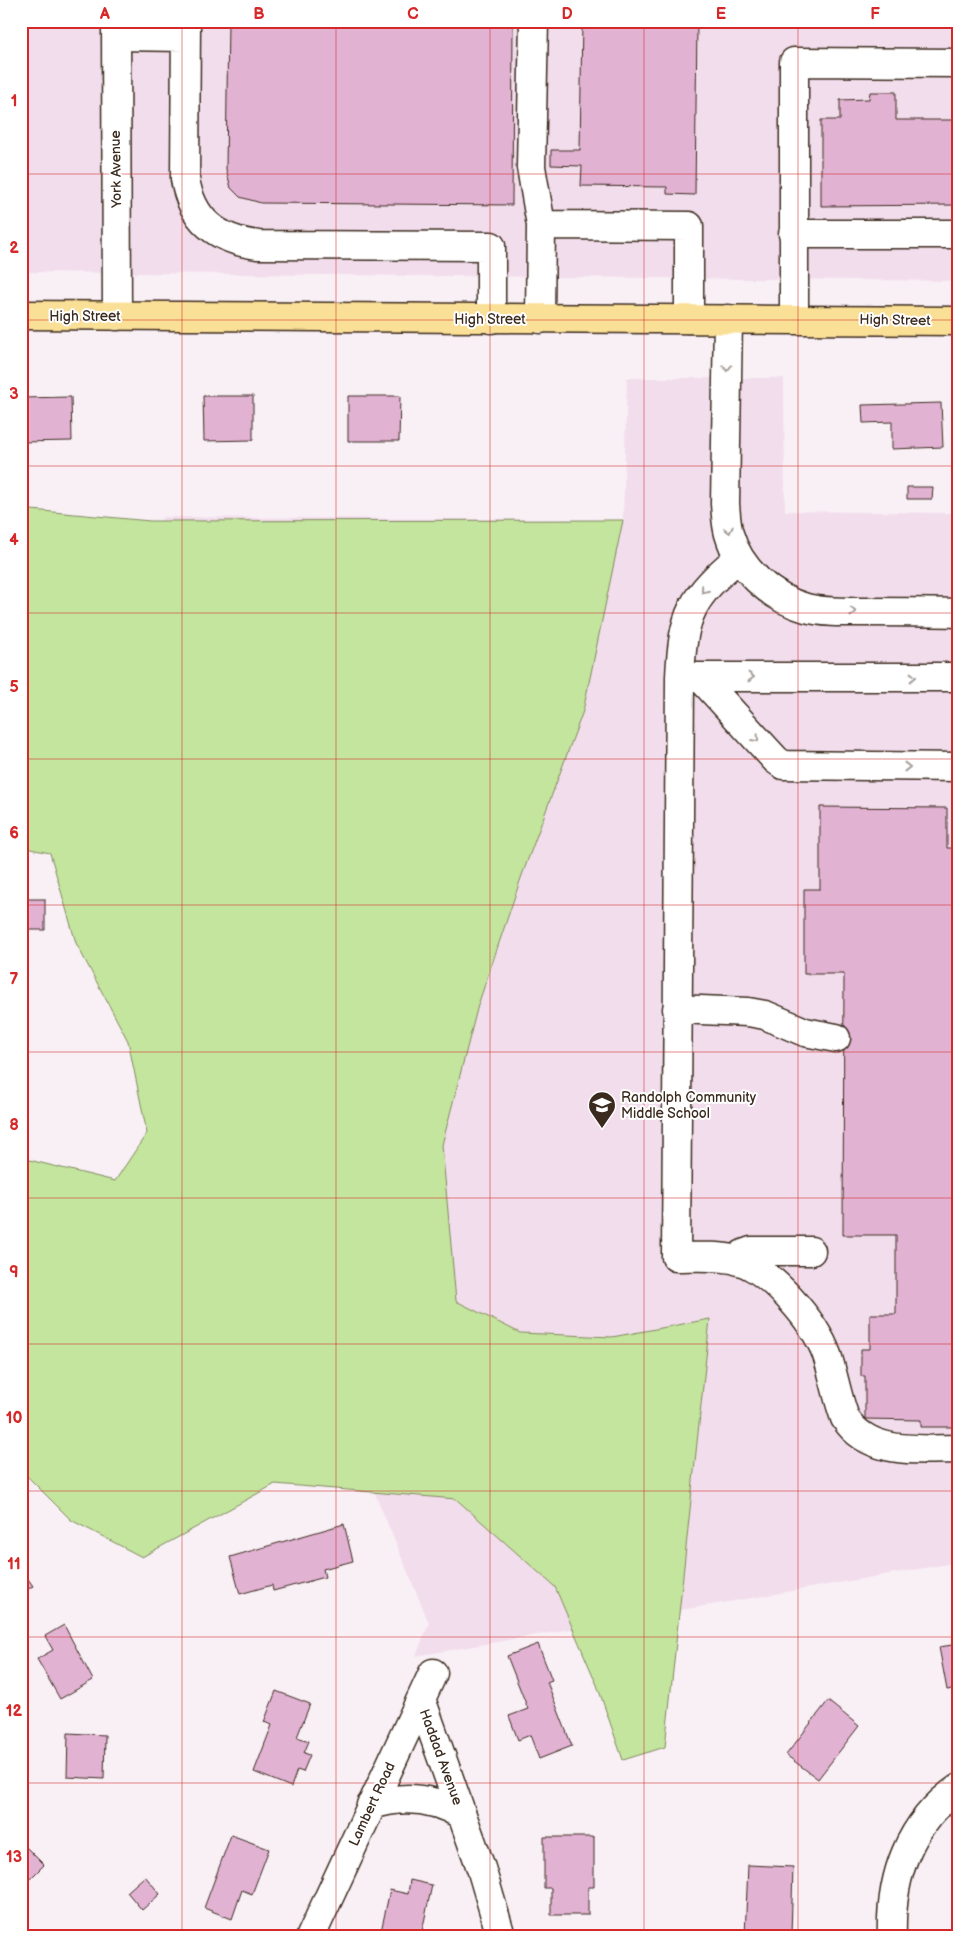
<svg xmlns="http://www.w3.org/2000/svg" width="980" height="1957" font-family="'Balsamiq Sans',sans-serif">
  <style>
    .built { fill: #f2ddec }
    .green { fill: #c4e59e; stroke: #80885e }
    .building { fill: #e2b2d3; stroke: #3b2a1e }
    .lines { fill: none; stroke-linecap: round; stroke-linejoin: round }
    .minor-casing { stroke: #3b2a1e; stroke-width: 31 }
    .major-casing { stroke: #3b2a1e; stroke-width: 31 }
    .minor { stroke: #fff; stroke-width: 28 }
    .major { stroke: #fadf96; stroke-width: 28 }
    .oneway { stroke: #a79f9a }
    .grid { fill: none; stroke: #d62828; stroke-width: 1; stroke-opacity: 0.55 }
    .labels { text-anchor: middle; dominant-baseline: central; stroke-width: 4; stroke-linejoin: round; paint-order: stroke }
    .street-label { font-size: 14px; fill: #3b2a1e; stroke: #fff }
    .poi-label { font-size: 14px; fill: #3b2a1e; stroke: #fff; text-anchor: start }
    .neatline { fill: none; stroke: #d62828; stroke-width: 2 }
    .grid-label { font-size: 16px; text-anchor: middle; font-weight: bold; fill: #d62828 }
  </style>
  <rect width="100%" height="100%" fill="#f9f0f6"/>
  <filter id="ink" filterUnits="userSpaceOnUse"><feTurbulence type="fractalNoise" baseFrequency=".02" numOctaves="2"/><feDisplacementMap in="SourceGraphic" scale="10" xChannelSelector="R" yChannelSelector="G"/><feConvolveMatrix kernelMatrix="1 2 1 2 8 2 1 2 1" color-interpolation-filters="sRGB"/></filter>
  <g filter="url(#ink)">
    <path class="built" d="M21 21H809L808 26 959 22V281L21 272Z
      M627 378H784L785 511 959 513V1562L416 1656 429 1623 300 1314 160 1003 162 517 623 520Z"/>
    <path class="green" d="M21 509 150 521 623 520 583 711 521 878 478 1005 442 1145 456 1301 520 1333 612 1337 710 1319 665 1747 623 1760 597 1685 555 1587 456 1499 275 1484 142 1557 71 1520 21 1470V1158L115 1181 147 1133 128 1041 76 943 50 853 21 847Z"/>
    <path class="building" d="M228 21H513L512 205 261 203 240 197 231 188 226 169Z
      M582 21H697L695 195 667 194V187L581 186 582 166 551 165V150H580Z
      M870 92H896V120H959V205L821 206V120H840V100L869 99Z
      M203 396H253V440L204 441Z
      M348 396H400L399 441H348Z
      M71 397 72 441 21 442V398Z
      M941 403 943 447 892 449V422L863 423 862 405Z
      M907 487H933L932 499H907Z
      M820 807 947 808V848H959V1427H921V1420L865 1419V1376H861V1349H870V1314H896V1235H843L844 974H804V889H820Z
      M26 899H45V930H27Z
      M344 1524 353 1561 323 1569 325 1577 273 1591 272 1585 240 1594 230 1557Z
      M21 1569 33 1586 21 1594Z
      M64 1625 93 1680 60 1699 37 1659 53 1650 45 1636Z
      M538 1644 552 1680 547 1682 572 1746 539 1759 530 1735 518 1740 509 1716 528 1709 507 1656Z
      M959 1644V1688L947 1690 939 1647Z
      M276 1691 310 1704 297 1737 309 1741 304 1753 310 1755 303 1772 297 1770 291 1787 254 1772 272 1725 264 1722Z
      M828 1701 859 1726 818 1779 786 1755Z
      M68 1733 105 1735 104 1779 67 1777Z
      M231 1835 269 1849 252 1894 242 1890 232 1919 204 1908Z
      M544 1837H594V1887H588V1915H551V1888H544Z
      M21 1842 44 1865 21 1888Z
      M748 1865 793 1867 791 1936H745Z
      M145 1876 160 1894 142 1910 127 1892Z
      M410 1880 432 1885 421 1936H380L390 1890 408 1894Z"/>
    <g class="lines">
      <g class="minor-casing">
        <path id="minor" d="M116 21 117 316
          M186 21 185 179C192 220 217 240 258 245L491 246V319
          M534 21 531 167 541 225 540 319
          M116 36 185 37
          M541 225 689 226V319
          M793 234H959
          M728 319 725 504C726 514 726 524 729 534 739 569 771 598 806 608 825 613 847 612 867 612 897 612 928 612 959 613
          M794 319V62L959 63
          M739 557C691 598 683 613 680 677H959
          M680 677 676 1257C696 1257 717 1255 737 1260 771 1270 815 1322 827 1355 834 1376 837 1397 845 1418 869 1456 919 1449 959 1449
          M700 677 776 760 783 765 959 767
          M677 1009 748 1012 765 1015 805 1032 836 1038
          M738 1261 743 1254 751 1251H811
          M421 1699 462 1815
          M371 1805C403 1795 433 1797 462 1815L481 1868 501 1936
          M311 1936 433 1673
          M892 1936C890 1877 909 1822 959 1788"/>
      </g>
      <g class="major-casing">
        <path id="major" d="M21 315 959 321"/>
      </g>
      <use href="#minor" class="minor"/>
      <use href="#major" class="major"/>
    </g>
    <defs><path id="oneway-chevron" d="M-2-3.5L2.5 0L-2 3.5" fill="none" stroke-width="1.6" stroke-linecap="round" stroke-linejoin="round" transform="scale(1.25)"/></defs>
    <g class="oneway">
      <use href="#oneway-chevron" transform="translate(727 368) rotate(91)"/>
      <use href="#oneway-chevron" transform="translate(729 530) rotate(78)"/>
      <use href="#oneway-chevron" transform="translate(704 590) rotate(129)"/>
      <use href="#oneway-chevron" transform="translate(853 612) rotate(1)"/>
      <use href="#oneway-chevron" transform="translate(751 677)"/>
      <use href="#oneway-chevron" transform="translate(913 677)"/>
      <use href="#oneway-chevron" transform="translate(756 739) rotate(48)"/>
      <use href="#oneway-chevron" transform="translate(907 767)"/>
    </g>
  </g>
  <path class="grid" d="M182 21V1936M336 21V1936M490 21V1936M644 21V1936M798 21V1936M21 174H959M21 320H959M21 466H959M21 613H959M21 759H959M21 905H959M21 1052H959M21 1198H959M21 1344H959M21 1491H959M21 1637H959M21 1783H959"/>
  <defs>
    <g id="school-pin" transform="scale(1.4375)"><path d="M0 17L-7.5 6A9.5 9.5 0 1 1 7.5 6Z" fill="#3b2a1e" stroke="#fff"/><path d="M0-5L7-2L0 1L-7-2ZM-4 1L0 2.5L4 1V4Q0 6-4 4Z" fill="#fff"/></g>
  </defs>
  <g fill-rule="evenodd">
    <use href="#school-pin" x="602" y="1105"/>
  </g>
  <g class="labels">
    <g class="street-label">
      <text transform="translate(116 169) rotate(-91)">York Avenue</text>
      <text x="85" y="316">High Street</text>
      <text x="490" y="319">High Street</text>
      <text transform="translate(895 320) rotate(1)">High Street</text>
      <text transform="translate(441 1757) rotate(70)">Haddad Avenue</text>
      <text transform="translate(372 1804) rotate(-65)">Lambert Road</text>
    </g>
    <g class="poi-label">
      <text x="621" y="1097">Randolph Community<tspan x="621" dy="16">Middle School</tspan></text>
    </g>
  </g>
  <rect width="980" height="1957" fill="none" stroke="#fff" stroke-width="55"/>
  <rect x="28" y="28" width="924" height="1902" class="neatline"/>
  <g class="grid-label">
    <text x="105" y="19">A</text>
    <text x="259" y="19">B</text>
    <text x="413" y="19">C</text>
    <text x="567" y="19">D</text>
    <text x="721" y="19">E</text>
    <text x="875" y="19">F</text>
    <text x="14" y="106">1</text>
    <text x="14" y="253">2</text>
    <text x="14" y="399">3</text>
    <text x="14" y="545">4</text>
    <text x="14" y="692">5</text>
    <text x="14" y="838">6</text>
    <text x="14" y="984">7</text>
    <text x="14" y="1130">8</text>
    <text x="14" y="1277">9</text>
    <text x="14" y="1423">10</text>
    <text x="14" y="1569">11</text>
    <text x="14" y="1716">12</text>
    <text x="14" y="1862">13</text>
  </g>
</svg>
